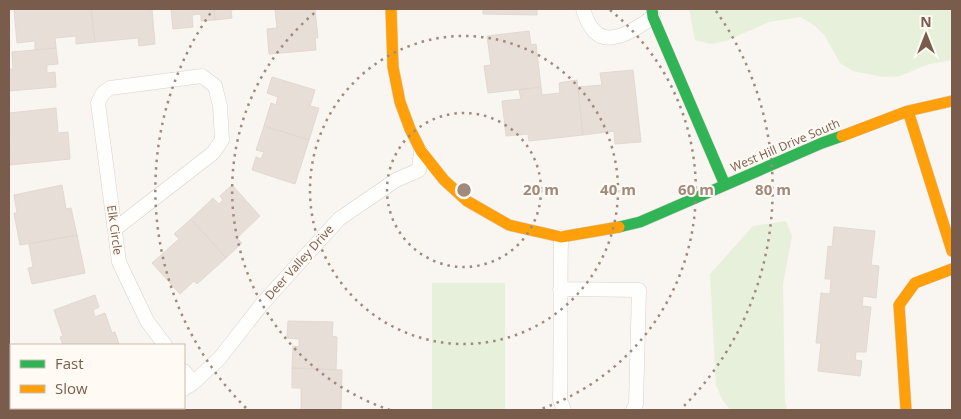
<svg xmlns="http://www.w3.org/2000/svg" width="961" height="419" font-family="'Open Sans',sans-serif">
  <style>
    .green { fill: #e7f0db }
    .building { fill: #e6ded7; stroke: #e2d8d2 }
    .lines { fill: none; stroke-linecap: round; stroke-linejoin: round }
    .lane-casing { stroke: #d7d1cb; stroke-width: 15 }
    .fast-casing { stroke: #d9d2cb; stroke-width: 12 }
    .slow-casing { stroke: #d9d2cb; stroke-width: 12 }
    .lane { stroke: #fefefd; stroke-width: 14 }
    .fast { stroke: #30b455; stroke-width: 11 }
    .slow { stroke: #ff9f0a; stroke-width: 11 }
    .ring { fill: none; stroke: #9f8a7d; stroke-width: 2.5; stroke-dasharray: 2.5 5 }
    .labels { text-anchor: middle; dominant-baseline: central; stroke-width: 4; stroke-linejoin: round; paint-order: stroke }
    .street-label { font-size: 12px; fill: #7a5c4d; stroke: #fffaf3 }
    .centre { fill: #9f8a7d; stroke: #fffaf3; stroke-width: 2.5 }
    .ring-label { font-size: 15px; text-anchor: middle; font-weight: bold; fill: #9f8a7d; stroke: #fffaf3; stroke-width: 4; stroke-linejoin: round; paint-order: stroke }
  </style>
  <rect width="100%" height="100%" fill="#f9f5f0"/>
  <path class="green" d="M689 9H952V60L929 64 900 76 883 77 853 71 840 63 825 36 814 25 800 17 769 22 726 41 710 44 695 40Z
    M786 221 792 236 783 284 785 401 787 410H730L722 399 716 385 710 274 753 226Z
    M432 283H505V410H432Z"/>
  <path class="building" d="M14 9H91L95 42 76 44V36L55 38 56 48 35 50V41L17 43Z
    M91 9H152L155 44 139 46 138 38 95 42Z
    M171 9H214L215 20 201 21V14L192 15 193 27 173 29Z
    M214 9H242L231 10 232 18 215 20Z
    M275 9H315L318 38H315L316 50 269 54 267 29 277 28Z
    M483 9H537V15L483 14Z
    M529 31 531 45 536 44 541 87 488 93 484 66 491 65 487 36Z
    M56 48 58 64 47 65V73L55 72 56 87 9 91V69H13L12 52Z
    M633 70 641 142 615 144 614 131 583 135 578 87 602 85 600 73Z
    M272 77 315 90 310 106 319 108 309 140 264 126 271 103 276 105 278 97 267 93Z
    M577 80 583 135 529 141 528 134 506 136 502 101 521 99 519 90 541 87 542 95 560 93 559 83Z
    M56 108 58 133 68 132 70 159 10 165 9 133H10L9 113Z
    M264 126 309 140 295 184 252 170 256 157 261 159 264 152 256 150Z
    M62 185 66 209 71 208 77 235 20 245 14 213H17L14 195Z
    M232 185 260 216 237 238 242 243 226 258 191 219 213 198 219 204 223 200 220 196Z
    M191 219 226 258 197 284 194 281 180 294 152 263 179 239 174 234Z
    M834 227 875 231 871 265 879 266 876 298 863 296 862 306 871 307 866 352H856L855 360 862 361 860 376 818 371 821 343H816L821 293 830 294 831 279H825L828 246 832 247Z
    M77 235 85 273 32 284 28 268 33 267 29 244Z
    M95 295 99 307 93 310 95 317 105 313 112 333 115 332 119 344 117 345H63L60 337 63 336 54 310Z
    M288 321 333 322 332 336 337 337 336 370 292 368 293 346 299 347V339L287 338Z
    M292 368 342 370 341 410H301V388H292Z"/>
  <g class="lines">
    <g class="lane-casing">
      <path id="lane" d="M583 9C585 15 587 22 591 27 606 51 637 28 653 17
        M115 229 213 153 222 140 220 106 215 86 202 76 110 88 103 93 98 103 119 262 147 321 165 345
        M561 237C560 292 561 346 560 400L564 410
        M560 289 639 290 636 404 633 410
        M184 371 193 383
        M184 389 193 383 219 359 262 304 339 219 396 180 419 170 421 152
        M152 410 156 408"/>
    </g>
    <g class="fast-casing">
      <path id="fast" d="M652 9 653 17 725 185
        M619 227 640 222 822 143 842 136"/>
    </g>
    <g class="slow-casing">
      <path id="slow" d="M391 9 393 67 400 102 410 129 421 151 444 180 467 201 509 225 561 237 619 227
        M908 111 952 251
        M842 136 908 111 952 101
        M906 410 899 305 915 283 952 269"/>
    </g>
    <use href="#lane" class="lane"/>
    <use href="#fast" class="fast"/>
    <use href="#slow" class="slow"/>
  </g>
  <g class="ring">
    <circle cx="464" cy="190" r="77"/>
    <circle cx="464" cy="190" r="154"/>
    <path d="M390 410A232 232 0 0 1 318 10M610 10A232 232 0 0 1 538 410"/>
    <path d="M246 408A309 309 0 0 1 212 11M716 11A309 309 0 0 1 682 408"/>
  </g>
  <g class="labels">
    <g class="street-label">
      <text transform="translate(785 145) rotate(-23)">West Hill Drive South</text>
      <text transform="translate(115 230) rotate(82)">Elk Circle</text>
      <text transform="translate(299 262) rotate(-48)">Deer Valley Drive</text>
    </g>
  </g>
  <circle cx="464" cy="190" r="8" class="centre"/>
  <g class="ring-label">
    <text x="541" y="195">20 m</text>
    <text x="618" y="195">40 m</text>
    <text x="696" y="195">60 m</text>
    <text x="773" y="195">80 m</text>
  </g>
  <rect width="961" height="419" fill="none" stroke="#7a5c4d" stroke-width="20"/>
  <rect x="10" y="344" width="175" height="65" fill="#fffaf3" stroke="#cabbb1"/>
  <rect x="20" y="360" width="25" height="8" fill="#30b455" stroke="#cabbb1"/>
  <text x="55" y="369" font-size="15" fill="#7a5c4d">Fast</text>
  <rect x="20" y="385" width="25" height="8" fill="#ff9f0a" stroke="#cabbb1"/>
  <text x="55" y="394" font-size="15" fill="#7a5c4d">Slow</text>
  <g transform="translate(926 35)" stroke="#fffaf3" stroke-width="4" paint-order="stroke">
  <path d="M0-4L9 19L0 12L-9 19Z" fill="#7a5c4d"/>
  <text y="-8" font-size="14" font-weight="bold" text-anchor="middle" fill="#7a5c4d">N</text>
  </g>
</svg>
